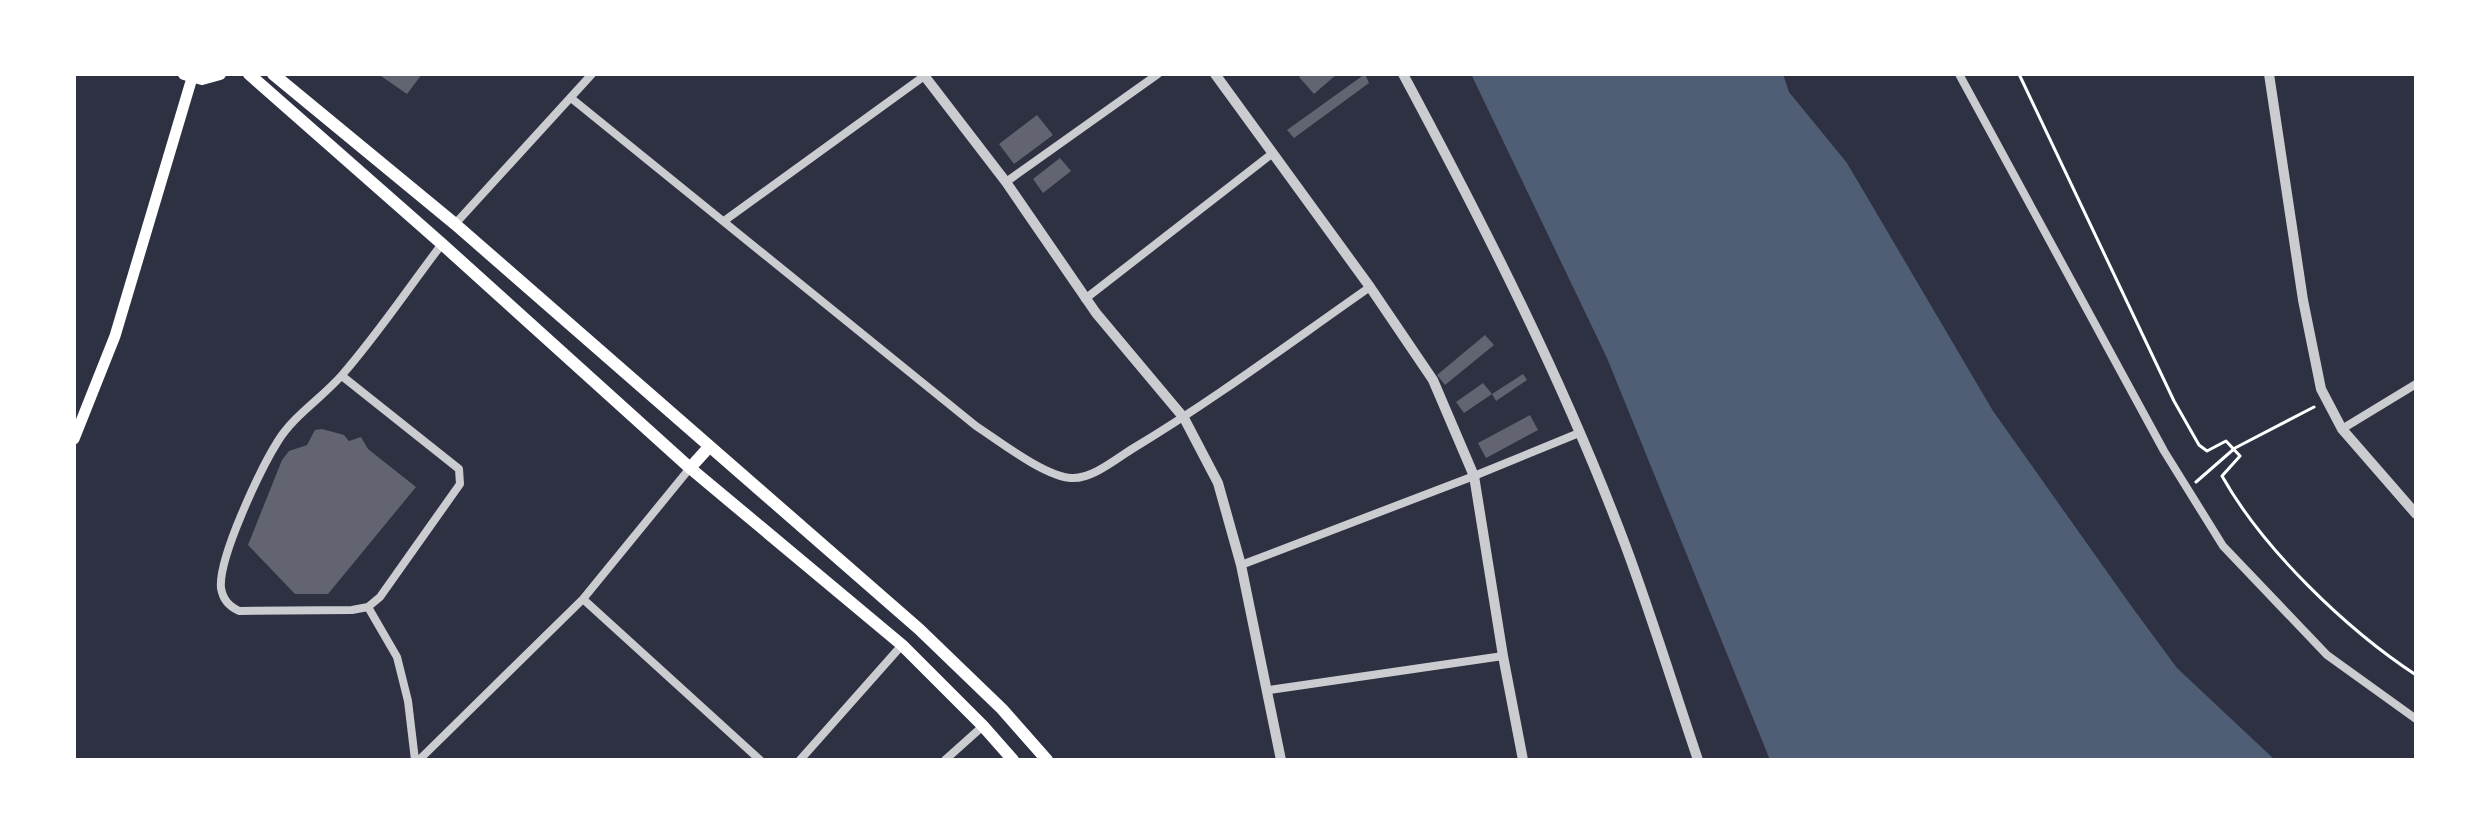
<svg xmlns="http://www.w3.org/2000/svg" width="2490" height="834" font-family="'Work Sans',sans-serif">
  <style>
    .water { fill: #4f5d75 }
    .building { fill: #626471 }
    .lines { fill: none; stroke-linecap: round; stroke-linejoin: round }
    .path { stroke: #fff; stroke-width: 3 }
    .minor { stroke: #caccd0; stroke-width: 8 }
    .tertiary { stroke: #caccd0; stroke-width: 10 }
    .secondary { stroke: #fff; stroke-width: 11 }
    .primary { stroke: #fff; stroke-width: 12 }
  </style>
  <rect width="100%" height="100%" fill="#2d3142"/>
  <path class="water" d="M1471 74H1783L1789 92 1847 163 1993 411 2132 607 2177 668 2275 760H1770L1607 358Z"/>
  <path class="building" d="M378 74H422L407 94Z
    M1302 74H1337L1314 94 1299 77Z
    M1365 74 1369 83 1294 138 1287 130Z
    M1037 115 1053 135 1014 164 999 144Z
    M1060 158 1071 171 1043 193 1033 179Z
    M1485 335 1494 345 1445 385 1437 375Z
    M1523 374 1527 380 1496 401 1492 394Z
    M1483 383 1492 394 1464 413 1456 402Z
    M1530 415 1538 430 1486 458 1478 443Z
    M322 429 344 435 349 441 361 437 368 449 416 487 328 594H295L248 545 282 460 289 451 307 445 315 430Z"/>
  <g class="lines">
    <path class="path" d="M2019 74 2174 401 2199 445 2207 451 2226 441 2240 456 2222 476C2263 549 2346 629 2416 675
      M2196 482 2235 448 2314 407"/>
    <path class="minor" d="M1959 74 2164 451 2223 546 2327 655 2416 719
      M571 98 976 426C999 441 1045 477 1072 478 1092 479 1116 459 1132 449 1214 400 1291 342 1370 287
      M1006 182 1158 74
      M724 221 927 74
      M455 224 592 74
      M1085 299 1273 153
      M342 376 459 469 460 484 380 597 368 607 352 610 239 611C229 606 223 600 221 588 218 558 261 468 278 441 294 415 322 398 342 375 378 334 409 287 442 244
      M2342 429 2416 384
      M1241 565 1474 476 1579 433
      M583 599 760 760
      M368 607 397 657 408 701 415 760
      M1269 690 1503 656
      M419 760 583 599 690 468
      M800 760 902 645
      M945 760 983 726"/>
    <path class="tertiary" d="M923 74 1006 182 1096 313 1184 418 1218 483 1241 565 1281 760
      M1215 74 1370 287 1433 380 1474 476 1503 656 1523 760
      M1403 74C1485 227 1565 384 1626 547 1652 617 1674 689 1698 760
      M2269 74 2303 300 2321 389 2342 429 2416 514"/>
    <path class="secondary" d="M74 439 115 336 192 78"/>
    <path class="primary" d="M184 74 202 79 220 74
      M249 74 442 244 690 468 902 645 983 726 1013 760
      M273 74 455 224 919 629 1002 709 1047 760
      M690 468 709 447"/>
  </g>
  <rect width="2490" height="834" fill="none" stroke="#ffffff" stroke-width="152"/>
</svg>
